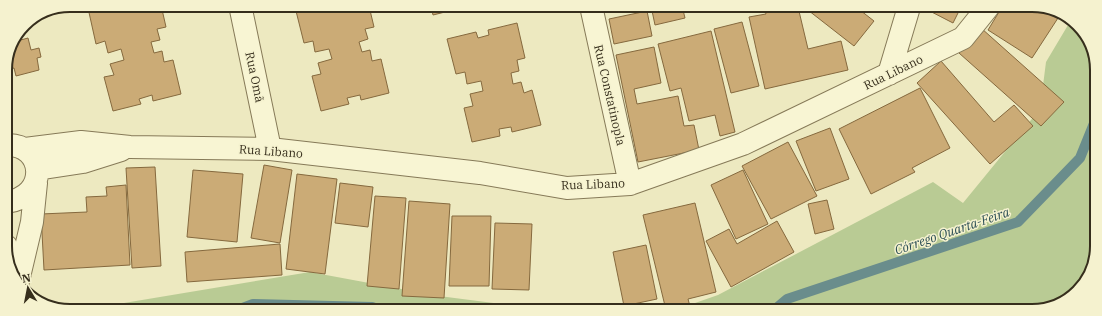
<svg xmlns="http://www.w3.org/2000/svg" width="1102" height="316" font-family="'IBM Plex Serif',serif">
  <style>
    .green { fill: #b9cb94 }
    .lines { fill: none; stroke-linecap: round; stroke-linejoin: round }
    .stream { stroke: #6a8d8c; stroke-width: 10 }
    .building { fill: #cbab76; stroke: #85693e }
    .minor-casing { stroke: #867a58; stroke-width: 24 }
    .minor { stroke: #f8f5d3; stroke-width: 22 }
    .labels { text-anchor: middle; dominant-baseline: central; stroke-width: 3; stroke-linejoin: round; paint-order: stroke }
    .street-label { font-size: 12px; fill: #362e1c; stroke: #f5f2cf }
    .water-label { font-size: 13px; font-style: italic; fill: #2c4f55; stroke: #f5f2cf }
    .rim { fill: none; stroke: #362e1c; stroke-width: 2 }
  </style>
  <rect width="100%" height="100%" fill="#ede9c0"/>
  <path class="green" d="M1071 20 1078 24 1096 58 1095 262 1075 295 1036 311 675 310 718 295 933 182 963 203 1040 109 1046 62Z
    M310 272 439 296 509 305 530 310 88 309Z"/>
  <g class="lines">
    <path class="stream" d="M240 309 253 304 372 307 380 310
      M774 310 787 299 1018 222 1080 158 1095 121"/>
  </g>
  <path class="building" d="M101 5H117L118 7 128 5H161L166 27 157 29 160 40 151 42 154 53 162 51 164 62 173 60 181 94 153 101 152 95 139 99 141 104 113 111 104 77 114 75 110 64 124 60 121 49 108 53 105 41 96 44 88 8Z
    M303 6H369L374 27 365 29 368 39 359 42 362 52 370 50 372 61 381 59 389 93 361 100 360 95 347 98 349 104 321 111 312 76 321 74 318 63 332 59 329 49 315 52 313 41 304 43 295 7Z
    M431 6H456L457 9 433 15Z
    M651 6H682L685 18 655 25Z
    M764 7H798L808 49 841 41 848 70 765 89 749 17 766 14Z
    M804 7H856L874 21 854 46Z
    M922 7H961L953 23Z
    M1002 7H1040L1058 18 1032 58 988 30Z
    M647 11 652 36 614 44 609 19Z
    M742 22 759 86 731 93 714 29Z
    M517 23 525 58 517 60 519 71 511 73 513 84 521 82 524 93 532 90 541 125 512 132 511 127 499 129 500 136 472 142 464 108 473 106 470 94 483 91 481 81 467 84 465 72 456 74 447 39 476 32 478 38 489 35 488 30Z
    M981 28 1064 102 1041 126 959 53Z
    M711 31 735 132 720 136 715 115 689 121 681 88 670 91 658 44Z
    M28 38 31 50 39 48 41 57 37 58 39 70 16 76 14 68 5 70V66L17 41Z
    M654 47 661 83 634 89 637 104 678 96 684 126 694 125 699 150 638 162 616 55Z
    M941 61 994 122 1014 105 1033 126 990 164 917 83Z
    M920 88 950 148 912 168 915 172 871 194 839 129Z
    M830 128 849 179 816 191 796 141Z
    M788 142 817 196 771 219 742 166Z
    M264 165 292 170 280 243 251 238Z
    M155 167 161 266 132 268 126 168Z
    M193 170 243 174 237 242 187 237Z
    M743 170 768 224 736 239 711 185Z
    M297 174 337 179 325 274 286 269Z
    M340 183 373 187 368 227 335 223Z
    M126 185 130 265 44 270 41 214 87 212 86 197 107 196 106 187Z
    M375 196 406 198 399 289 367 286Z
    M827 200 834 229 815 234 808 204Z
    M409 201 450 204 444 298 402 296Z
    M695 203 716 292 688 299 691 310H666L643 215Z
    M452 216H491L489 286H449Z
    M777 221 794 252 731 287 706 241 729 229 737 244Z
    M495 223 532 224 529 290 492 289Z
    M280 244 282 275 187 282 185 252Z
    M646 245 657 299 624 306 613 252Z"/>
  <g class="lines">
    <g class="minor-casing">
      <path id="minor" d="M240 5 270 149
        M591 6 630 184
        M889 74 909 7
        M6 145C45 143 50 197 6 202
        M25 149 81 142 130 147 270 149 480 173 567 188 630 184 743 144 963 38 988 7
        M37 169 83 162 121 150
        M6 246 17 278
        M18 281 32 222 36 183"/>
    </g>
    <use href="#minor" class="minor"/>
  </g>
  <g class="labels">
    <g class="street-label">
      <text transform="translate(893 72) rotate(-26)">Rua Libano</text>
      <text transform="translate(255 77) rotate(78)">Rua Omã</text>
      <text transform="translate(610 95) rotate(77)">Rua Constatinopla</text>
      <text transform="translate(271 151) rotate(4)">Rua Libano</text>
      <text transform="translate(593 184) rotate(-2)">Rua Libano</text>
    </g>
    <g class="water-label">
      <text transform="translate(952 231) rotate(-19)">Córrego Quarta-Feira</text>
    </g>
  </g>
  <path d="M0 0H1102V316H0ZM70 12H1032A58 58 0 0 1 1090 70V246A58 58 0 0 1 1032 304H70A58 58 0 0 1 12 246V70A58 58 0 0 1 70 12Z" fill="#f5f2cf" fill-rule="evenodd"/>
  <path class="rim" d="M70 12H1032A58 58 0 0 1 1090 70V246A58 58 0 0 1 1032 304H70A58 58 0 0 1 12 246V70A58 58 0 0 1 70 12Z"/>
  <g transform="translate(28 288) rotate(350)" stroke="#f5f2cf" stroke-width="3" paint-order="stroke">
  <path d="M0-3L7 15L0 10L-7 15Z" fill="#362e1c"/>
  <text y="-6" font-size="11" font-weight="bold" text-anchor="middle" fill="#362e1c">N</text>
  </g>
</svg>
